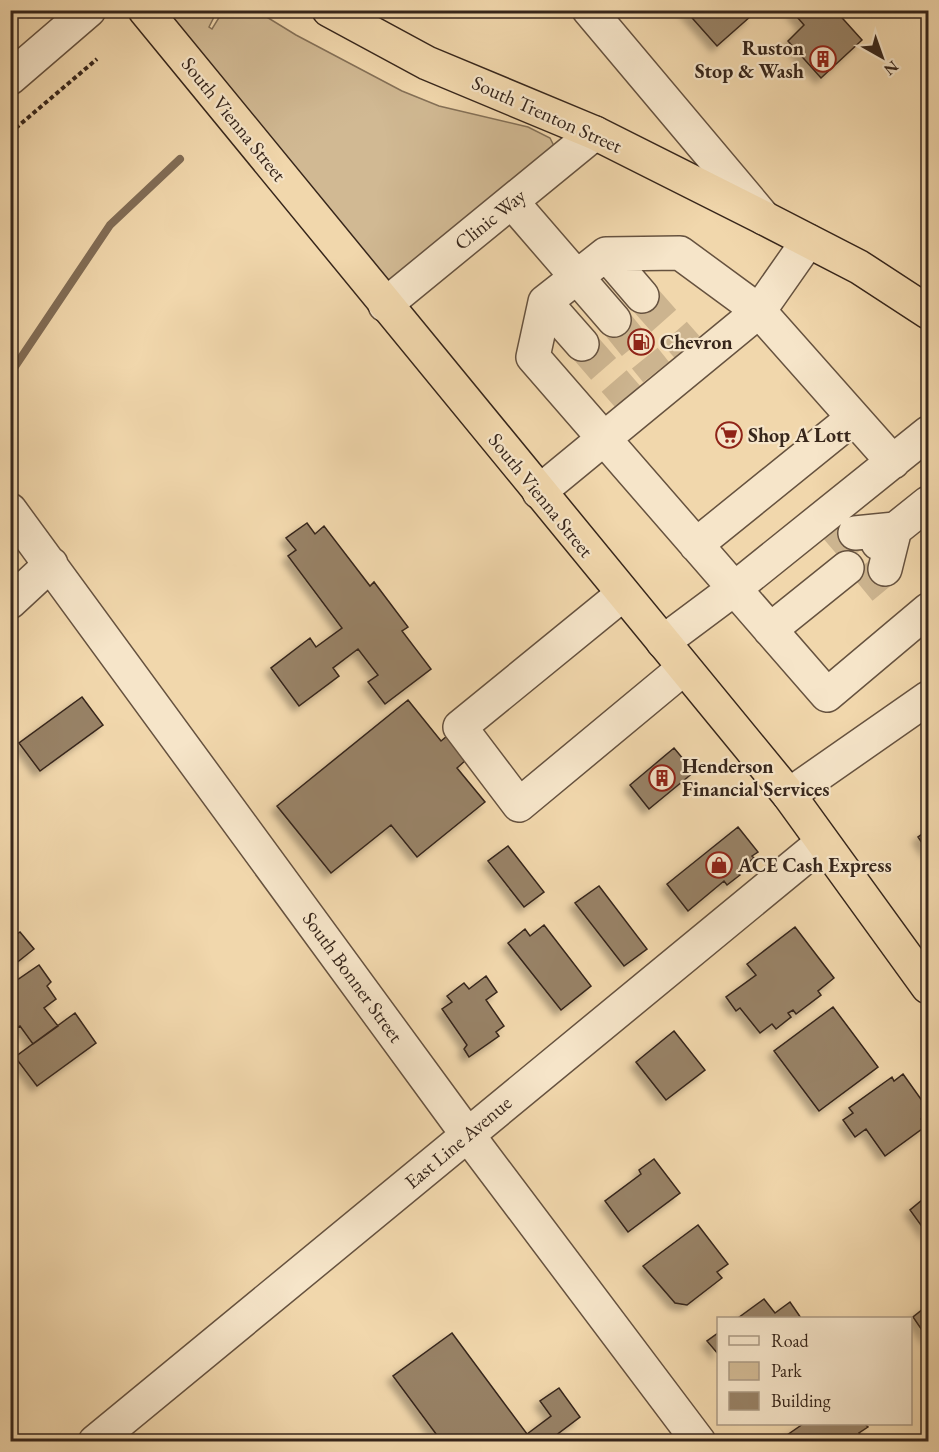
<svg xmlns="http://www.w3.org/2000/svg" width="939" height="1452" font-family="'EB Garamond',serif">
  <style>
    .green { fill: #d1b993; stroke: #847057; stroke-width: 1.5 }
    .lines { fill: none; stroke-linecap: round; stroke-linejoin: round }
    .stream { stroke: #816c55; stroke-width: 8 }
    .building { fill: #988266; stroke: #37261b; stroke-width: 1.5; filter: url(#shadow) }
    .minor-tunnel { stroke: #ccb48f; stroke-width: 33; stroke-dasharray: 33 16; stroke-linecap: butt }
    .minor-casing { stroke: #66523f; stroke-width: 36 }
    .highway-casing { stroke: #37261b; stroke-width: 36 }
    .path { stroke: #37261b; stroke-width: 4; stroke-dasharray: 4.5 3; stroke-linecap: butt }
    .minor { stroke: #f6e5c9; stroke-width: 33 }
    .highway { stroke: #f1d7ac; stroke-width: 33 }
    .labels { text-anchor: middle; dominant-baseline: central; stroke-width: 4.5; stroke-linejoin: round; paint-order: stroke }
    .poi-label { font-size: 20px; font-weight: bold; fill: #37261b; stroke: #f6e5c9; text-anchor: start }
    .street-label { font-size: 20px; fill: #37261b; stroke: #f6e5c9 }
  </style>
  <defs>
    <filter id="shadow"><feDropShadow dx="-5.5" dy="5.5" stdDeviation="3" flood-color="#0004"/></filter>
  </defs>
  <rect width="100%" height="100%" fill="#f1d7ac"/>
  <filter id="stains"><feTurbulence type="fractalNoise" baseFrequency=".00333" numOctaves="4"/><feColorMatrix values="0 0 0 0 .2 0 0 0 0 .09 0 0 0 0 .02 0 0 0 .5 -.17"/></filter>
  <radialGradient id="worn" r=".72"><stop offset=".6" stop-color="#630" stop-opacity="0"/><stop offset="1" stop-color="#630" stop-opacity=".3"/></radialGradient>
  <path class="green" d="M162 11H217L209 27 212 29 223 11H257L296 35 402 91 439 106 528 127 550 138 554 146 390 281 385 282Z"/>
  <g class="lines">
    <path class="stream" d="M10 374 110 225 180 159"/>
  </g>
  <path class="building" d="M685 10H746L751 16 717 46Z
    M791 10H835L862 40 821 78 788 41 804 25Z
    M307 523 315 534 324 526 370 586 374 582 408 627 402 631 431 669 385 704 368 682 378 675 358 649 333 668 339 676 299 706 271 668 310 638 316 647 342 628 288 556 296 550 286 538Z
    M82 697 103 725 40 771 19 743Z
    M408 700 441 741 447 736 466 760 457 768 485 802 417 857 391 825 331 873 277 806Z
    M674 748 694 772 649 809 630 785Z
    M738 827 758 852 752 856 754 858 737 872 740 875 727 885 724 881 688 911 667 884Z
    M928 830V852L918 837Z
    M508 846 544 892 524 907 488 861Z
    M599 886 647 949 624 966 575 903Z
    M544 925 591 986 561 1010 508 943 525 929 530 936Z
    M795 927 834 978 818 991 821 995 796 1014 793 1010 788 1013 791 1017 776 1029 772 1024 760 1033 740 1008 736 1011 726 997 756 975 747 964Z
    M20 932 34 949 10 968V939Z
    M39 965 51 982 47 986 56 999 44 1008 58 1026 33 1044 20 1026 15 1029 10 1023V985Z
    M486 976 497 992 486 1000 504 1026 496 1032 499 1036 469 1057 464 1049 467 1045 442 1009 452 1002 447 996 464 983 469 989Z
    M833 1007 878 1067 819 1111 774 1051Z
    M75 1013 96 1043 37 1086 15 1057Z
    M674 1031 705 1070 666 1100 636 1062Z
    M903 1074 928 1109V1114L921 1119 926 1126 885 1156 866 1129 855 1137 843 1120 853 1113 849 1108 892 1077 894 1081Z
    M654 1159 680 1193 628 1232 605 1201 641 1174 639 1170Z
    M928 1195V1235L910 1210Z
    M698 1225 728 1264 717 1272 722 1278 687 1305 675 1303 643 1266Z
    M764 1299 775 1313 790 1302 801 1318H738Z
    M928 1305V1339L913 1317Z
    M452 1333 527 1434 551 1416 540 1401 559 1388 580 1417 547 1442H442L393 1376Z
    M718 1333V1354L707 1341Z
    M803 1424H865L868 1427 859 1433 864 1439 861 1442H777Z"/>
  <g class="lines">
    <path class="minor-tunnel" d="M642 296 687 347
      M614 320 656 372
      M582 344 628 397
      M834 551 855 533
      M862 588 885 569"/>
    <g class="minor-casing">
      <path id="minor" d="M589 10 764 218
        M10 78 89 10
        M512 202 614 320
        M808 241 759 311 680 253 606 254 545 302 533 357 827 695 928 610
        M606 254 642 296
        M545 302 582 344
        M385 305 595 133
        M539 492 759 311 893 462
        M10 510 467 1134 699 1442
        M855 533 895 529 885 569
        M878 543 928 503
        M696 545 853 418
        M623 594 460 727 519 805 684 668
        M10 602 51 564
        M770 630 847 568
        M663 642 734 589 928 433
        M789 795 928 698
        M95 1442 822 843"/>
    </g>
    <g class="highway-casing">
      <path id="highway" d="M145 10 789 795 928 987
        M329 10 427 63 595 133 764 218 859 267 928 312"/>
    </g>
    <path class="path" d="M10 133 97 59"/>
    <use href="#minor" class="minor"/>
    <use href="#highway" class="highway"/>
  </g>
  <defs>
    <g id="building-ring" transform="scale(1.35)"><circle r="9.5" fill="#f6e5c9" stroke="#8f2418" stroke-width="1.5"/><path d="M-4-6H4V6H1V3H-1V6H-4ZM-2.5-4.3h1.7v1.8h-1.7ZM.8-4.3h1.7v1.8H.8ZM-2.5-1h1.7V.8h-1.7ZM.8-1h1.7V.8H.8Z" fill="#8f2418"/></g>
    <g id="fuel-ring" transform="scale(1.35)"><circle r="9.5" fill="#f6e5c9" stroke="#8f2418" stroke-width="1.5"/><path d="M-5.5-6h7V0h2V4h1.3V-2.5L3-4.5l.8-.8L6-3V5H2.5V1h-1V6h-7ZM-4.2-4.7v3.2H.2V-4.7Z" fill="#8f2418"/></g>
    <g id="supermarket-ring" transform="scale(1.35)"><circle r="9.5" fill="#f6e5c9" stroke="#8f2418" stroke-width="1.5"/><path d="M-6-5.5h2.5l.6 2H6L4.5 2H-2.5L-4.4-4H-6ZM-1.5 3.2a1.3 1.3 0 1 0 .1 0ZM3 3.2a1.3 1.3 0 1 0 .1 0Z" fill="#8f2418"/></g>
    <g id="shop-ring" transform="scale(1.35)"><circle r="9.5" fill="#f6e5c9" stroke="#8f2418" stroke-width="1.5"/><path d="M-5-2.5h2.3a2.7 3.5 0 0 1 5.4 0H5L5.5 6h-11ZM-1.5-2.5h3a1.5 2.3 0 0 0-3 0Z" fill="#8f2418"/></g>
  </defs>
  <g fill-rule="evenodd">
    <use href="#building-ring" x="823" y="59"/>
    <use href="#fuel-ring" x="641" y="342"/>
    <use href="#supermarket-ring" x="729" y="435"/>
    <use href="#building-ring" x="662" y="778"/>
    <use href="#shop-ring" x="719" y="865"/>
  </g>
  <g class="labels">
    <g class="poi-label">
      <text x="804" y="48" text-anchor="end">Ruston<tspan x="804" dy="23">Stop &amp; Wash</tspan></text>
      <text x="660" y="342">Chevron</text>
      <text x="748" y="435">Shop A Lott</text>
      <text x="682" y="766">Henderson<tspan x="682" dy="23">Financial Services</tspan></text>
      <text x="738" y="865">ACE Cash Express</text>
    </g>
    <g class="street-label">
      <text transform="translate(547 114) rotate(24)">South Trenton Street</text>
      <text transform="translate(234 119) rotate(51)">South Vienna Street</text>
      <text transform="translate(490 219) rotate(-39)">Clinic Way</text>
      <text transform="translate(541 495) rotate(51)">South Vienna Street</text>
      <text transform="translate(353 977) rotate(54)">South Bonner Street</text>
      <text transform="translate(458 1142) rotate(-40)">East Line Avenue</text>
    </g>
  </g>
  <rect width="939" height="1452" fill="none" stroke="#f1d7ac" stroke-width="36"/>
  <rect x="12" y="12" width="915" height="1428" fill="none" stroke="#37261b" stroke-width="3"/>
  <rect x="18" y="18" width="903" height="1416" fill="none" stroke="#37261b" stroke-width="1.5"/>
  <rect x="717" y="1317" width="195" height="108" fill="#f6e5c9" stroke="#aa9983" stroke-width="1.5"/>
  <rect x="729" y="1336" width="30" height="9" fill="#f6e5c9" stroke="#aa9983" stroke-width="1.5"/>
  <text x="771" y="1347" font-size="18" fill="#37261b">Road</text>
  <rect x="729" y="1362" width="30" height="18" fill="#d1b993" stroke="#aa9983" stroke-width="1.5"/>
  <text x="771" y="1377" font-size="18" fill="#37261b">Park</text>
  <rect x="729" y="1392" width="30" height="18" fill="#988266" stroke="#aa9983" stroke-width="1.5"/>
  <text x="771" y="1407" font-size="18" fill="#37261b">Building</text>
  <g transform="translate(882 57) rotate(140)" stroke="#f6e5c9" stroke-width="4.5" paint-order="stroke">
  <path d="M0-4.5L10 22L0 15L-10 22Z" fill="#37261b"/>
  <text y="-9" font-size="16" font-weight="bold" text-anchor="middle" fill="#37261b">N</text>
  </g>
  <rect width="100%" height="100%" filter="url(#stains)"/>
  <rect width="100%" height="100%" fill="url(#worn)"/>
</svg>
